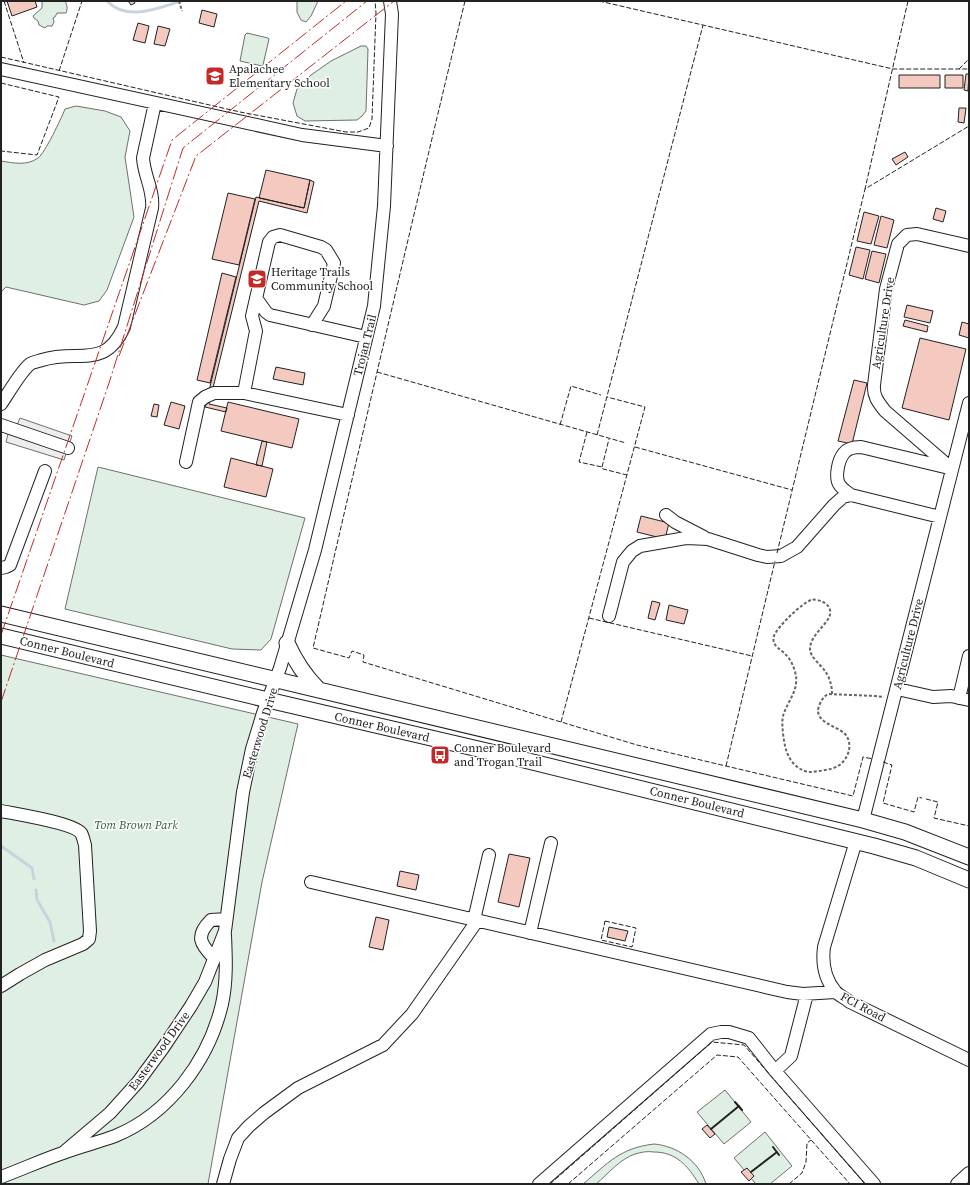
<svg xmlns="http://www.w3.org/2000/svg" width="970" height="1185" font-family="'Source Serif 4',serif">
  <style>
    .green { fill: #e0efe3; stroke: #6f6f6f }
    .parking { fill: #ededed; stroke: #6f6f6f }
    .lines { fill: none; stroke-linecap: round; stroke-linejoin: round }
    .stream { stroke: #c7d3dd; stroke-width: 3 }
    .building { fill: #f3c9c0; stroke: #222 }
    .minor-casing { stroke: #222; stroke-width: 14 }
    .major-casing { stroke: #222; stroke-width: 17 }
    .path { stroke: #646464; stroke-width: 2; stroke-dasharray: 3 2; stroke-linecap: butt }
    .minor { stroke: #fff; stroke-width: 12 }
    .major { stroke: #fff; stroke-width: 15 }
    .fence { stroke: #222; stroke-width: 1; stroke-dasharray: 5 2; stroke-linecap: butt }
    .wall { stroke: #222; stroke-width: 2 }
    .power { stroke: #c62828; stroke-width: 1; stroke-dasharray: 14 3 2 3; stroke-linecap: butt }
    .labels { text-anchor: middle; dominant-baseline: central; stroke-width: 3; stroke-linejoin: round; paint-order: stroke }
    .poi-label { font-size: 12px; fill: #222; stroke: #fff; text-anchor: start }
    .street-label { font-size: 12px; fill: #222; stroke: #fff }
    .park-label { font-size: 12px; font-style: italic; fill: #2f5e38; stroke: #fff }
  </style>
  <rect width="100%" height="100%" fill="#fff"/>
  <path class="green" d="M42 1H65C67 5 68 8 66 13H57L55 17 53 18 54 22 52 26H47L45 28 39 25 38 21 34 18 33 16 42 8Z
    M297 1H318L311 16 306 22 301 20 297 12Z
    M247 33 268 38 269 39 263 65 262 66 240 61 245 35Z
    M361 46H366L368 49 366 111 362 116 357 120 305 121 297 116 293 103 297 89 311 75 331 61Z
    M76 106 105 111 121 117 130 131 125 157 134 217 107 290 99 301 84 305 6 287 1 292V161C13 163 27 166 38 158 45 153 61 119 65 109Z
    M98 467 305 518 271 639 261 650 232 649 65 609Z
    M1 655 298 724 262 882 208 1184H1Z
    M725 1090 751 1122 724 1144 697 1112Z
    M765 1132 792 1166 770 1184H756L734 1158Z
    M654 1144C677 1146 699 1161 706 1184H699C688 1166 676 1152 654 1152 648 1151 641 1152 635 1154 620 1159 608 1174 596 1184H583C608 1163 620 1148 654 1144Z"/>
  <path class="parking" d="M20 418 72 436 64 460 6 442 8 434 17 425Z"/>
  <g class="lines">
    <path class="stream" d="M107 1C127 22 158 8 181 1
      M1 846 32 868 34 879
      M36 890 37 900 50 922 54 941"/>
  </g>
  <path class="building" d="M7 1H35L37 7 12 16Z
    M128 1H134L135 3 131 5Z
    M202 10 217 14 214 27 199 23Z
    M138 23 149 26 145 43 133 40Z
    M158 26 170 29 165 46 154 44Z
    M966 74H969L968 91 964 90Z
    M899 75H940V88H899Z
    M945 75H963V88H945Z
    M959 108H966L964 123 958 122Z
    M905 152 908 157 896 165 892 159Z
    M266 170 310 180 304 208 259 198Z
    M310 180 314 182 307 213 259 201 209 404 227 408 226 412 205 407 256 197 304 208Z
    M228 193 255 199 239 265 212 259Z
    M936 208 946 211 943 222 933 219Z
    M864 212 879 216 871 244 857 241Z
    M881 216 894 220 887 248 874 245Z
    M856 247 870 250 863 279 849 275Z
    M872 251 886 254 879 283 865 279Z
    M222 273 236 277 210 383 197 380Z
    M907 305 933 311 930 323 904 317Z
    M905 320 928 326 927 332 903 326Z
    M962 322 969 324V338L959 335Z
    M920 338 966 349 949 420 902 408Z
    M276 367 305 373 303 385 273 379Z
    M854 380 867 383 852 444 838 441Z
    M171 402 185 406 179 429 164 425Z
    M228 402 299 419 292 448 221 431Z
    M154 404 159 405 157 417 151 416Z
    M262 441 267 442 262 466 256 465Z
    M231 458 273 469 266 497 224 487Z
    M641 516 669 523 665 539 637 532Z
    M652 601 660 603 655 620 648 618Z
    M669 605 688 610 684 624 666 620Z
    M509 854 530 858 519 907 498 902Z
    M400 871 419 875 416 890 397 886Z
    M376 917 389 920 383 950 369 947Z
    M609 927 628 931 625 941 607 937Z
    M707 1125 715 1134 710 1138 702 1129Z
    M747 1168 754 1176 749 1181 741 1172Z"/>
  <g class="lines">
    <g class="minor-casing">
      <path id="minor" d="M1 69 302 135 387 146
        M256 298 266 312 270 315 366 337
        M244 393 256 331 252 316 269 242 273 237 280 235 321 247 326 250 334 263 324 306 312 325
        M1 404C8 394 21 371 30 364 33 362 39 361 42 360 77 348 104 371 124 327L152 208C154 190 144 176 143 158L155 103
        M1 425 68 448
        M186 462 199 402 205 397 214 393H244L348 415
        M952 469 885 411C878 402 873 396 874 385L886 289 898 244 907 235 917 234 969 246
        M666 515 675 522 704 537
        M940 517 851 495C847 492 842 489 839 484 835 477 838 460 844 453 848 448 855 447 861 447L949 468
        M1 568 6 567 10 565 45 471
        M609 616 623 562 632 551 640 546 686 538 708 539 758 555 767 557 781 556 797 547 834 505 843 497 851 495
        M897 689 933 697 951 696 969 700
        M959 698 969 656
        M1 811C16 814 73 823 81 833 83 836 84 842 85 845L90 931 89 939 83 944 45 960 20 974 1 986
        M863 820 969 403
        M856 841 824 947C822 963 824 978 835 991 838 995 845 998 850 1002L969 1060
        M311 882 787 992 803 994 835 992
        M474 920 489 855
        M530 933 551 843
        M214 958C200 944 195 936 211 920L226 919
        M775 1071 791 1056 807 994
        M64 1152 110 1113 138 1082 163 1048 191 1006 205 982 225 931 243 792 252 749 263 713 280 668 315 550 374 306 384 206 392 14 390 1
        M1 1177C23 1169 44 1159 66 1152 82 1146 99 1142 115 1136 169 1114 209 1060 222 1004 227 982 226 958 225 935
        M223 1184 230 1159 238 1138 249 1126 264 1113 298 1088 383 1045 412 1014 477 921
        M539 1184 711 1034 721 1032H729L749 1038 775 1071 874 1184
        M957 1184 969 1173"/>
    </g>
    <g class="major-casing">
      <path id="major" d="M1 614 863 820 905 832 969 857
        M1 636 268 700 504 755 874 846 916 858 969 880
        M287 643C295 661 304 675 318 689"/>
    </g>
    <path class="path" d="M179 1 182 11
      M832 694C832 686 830 678 825 671 821 665 810 657 810 649 810 633 833 622 830 610 829 606 826 603 823 602 819 600 814 599 811 600 802 603 777 627 774 636 771 646 781 649 786 655 791 659 795 670 796 676 798 692 787 702 783 716 781 724 784 747 788 755 792 764 801 772 811 772 819 771 831 770 838 766 848 760 854 744 845 734 837 726 813 722 819 706 821 701 823 697 828 694L875 696 884 697"/>
    <use href="#minor" class="minor"/>
    <use href="#major" class="major"/>
    <path class="fence" d="M4 1 24 63
      M465 1C413 216 363 432 313 648L349 658 352 651 364 655 363 662 637 745 853 796 863 757 873 759
      M599 1 893 69H969
      M908 1 865 189 969 126
      M1 57 240 112 346 132H358L369 128 372 119 376 13 375 1
      M959 69 969 59
      M59 71 82 1
      M1 83 59 97 37 155 1 151
      M377 372 626 443
      M560 425 571 386 601 395
      M587 432 579 462 602 467 603 469 627 475
      M597 435 703 25
      M635 447 792 490
      M602 467 609 439
      M777 553 865 189
      M589 618 752 656
      M561 722 645 407 607 397
      M883 762 892 765 883 803 914 812 918 797 922 798
      M726 766 775 561
      M926 799 938 802 934 818 969 826
      M605 921 636 928 632 947 601 940Z
      M550 1184 712 1042 744 1045 865 1184
      M568 1184 717 1055 738 1057 850 1184
      M789 1184 802 1173 806 1162 807 1143 811 1140"/>
    <path class="wall" d="M735 1102 742 1110
      M711 1129 739 1106
      M773 1147 779 1155
      M751 1172 777 1152"/>
    <path class="power" d="M119 356 196 156 394 1
      M1 635 172 140 346 1
      M1 702 109 383 183 148 367 1"/>
  </g>
  <defs>
    <g id="school-square" transform="scale(1)"><rect x="-9" y="-9" width="18" height="18" rx="4" fill="#c62828" stroke="#fff"/><path d="M0-5L7-2L0 1L-7-2ZM-4 1L0 2.5L4 1V4Q0 6-4 4Z" fill="#fff"/></g>
    <g id="bus-square" transform="scale(1)"><rect x="-9" y="-9" width="18" height="18" rx="4" fill="#c62828" stroke="#fff"/><path d="M-5-6H5V4H4V6H2V4H-2V6H-4V4H-5ZM-3.5-4V0h7V-4ZM-3.5 1.2v1.5H-2V1.2ZM2 1.2v1.5H3.5V1.2Z" fill="#fff"/></g>
  </defs>
  <g fill-rule="evenodd">
    <use href="#school-square" x="215" y="76"/>
    <use href="#school-square" x="257" y="279"/>
    <use href="#bus-square" x="440" y="755"/>
  </g>
  <g class="labels">
    <g class="poi-label">
      <text x="229" y="69">Apalachee<tspan x="229" dy="14">Elementary School</tspan></text>
      <text x="271" y="272">Heritage Trails<tspan x="271" dy="14">Community School</tspan></text>
      <text x="454" y="748">Conner Boulevard<tspan x="454" dy="14">and Trogan Trail</tspan></text>
    </g>
    <g class="street-label">
      <text transform="translate(883 323) rotate(-81)">Agriculture Drive</text>
      <text transform="translate(365 345) rotate(-76)">Trojan Trail</text>
      <text transform="translate(908 644) rotate(-76)">Agriculture Drive</text>
      <text transform="translate(67 652) rotate(14)">Conner Boulevard</text>
      <text transform="translate(382 727) rotate(13)">Conner Boulevard</text>
      <text transform="translate(260 733) rotate(-73)">Easterwood Drive</text>
      <text transform="translate(697 802) rotate(14)">Conner Boulevard</text>
      <text transform="translate(863 1007) rotate(28)">FCI Road</text>
      <text transform="translate(159 1051) rotate(-54)">Easterwood Drive</text>
    </g>
    <g class="park-label">
      <text x="136" y="825">Tom Brown Park</text>
    </g>
  </g>
  <rect width="970" height="1185" fill="none" stroke="#222222" stroke-width="4"/>
</svg>
